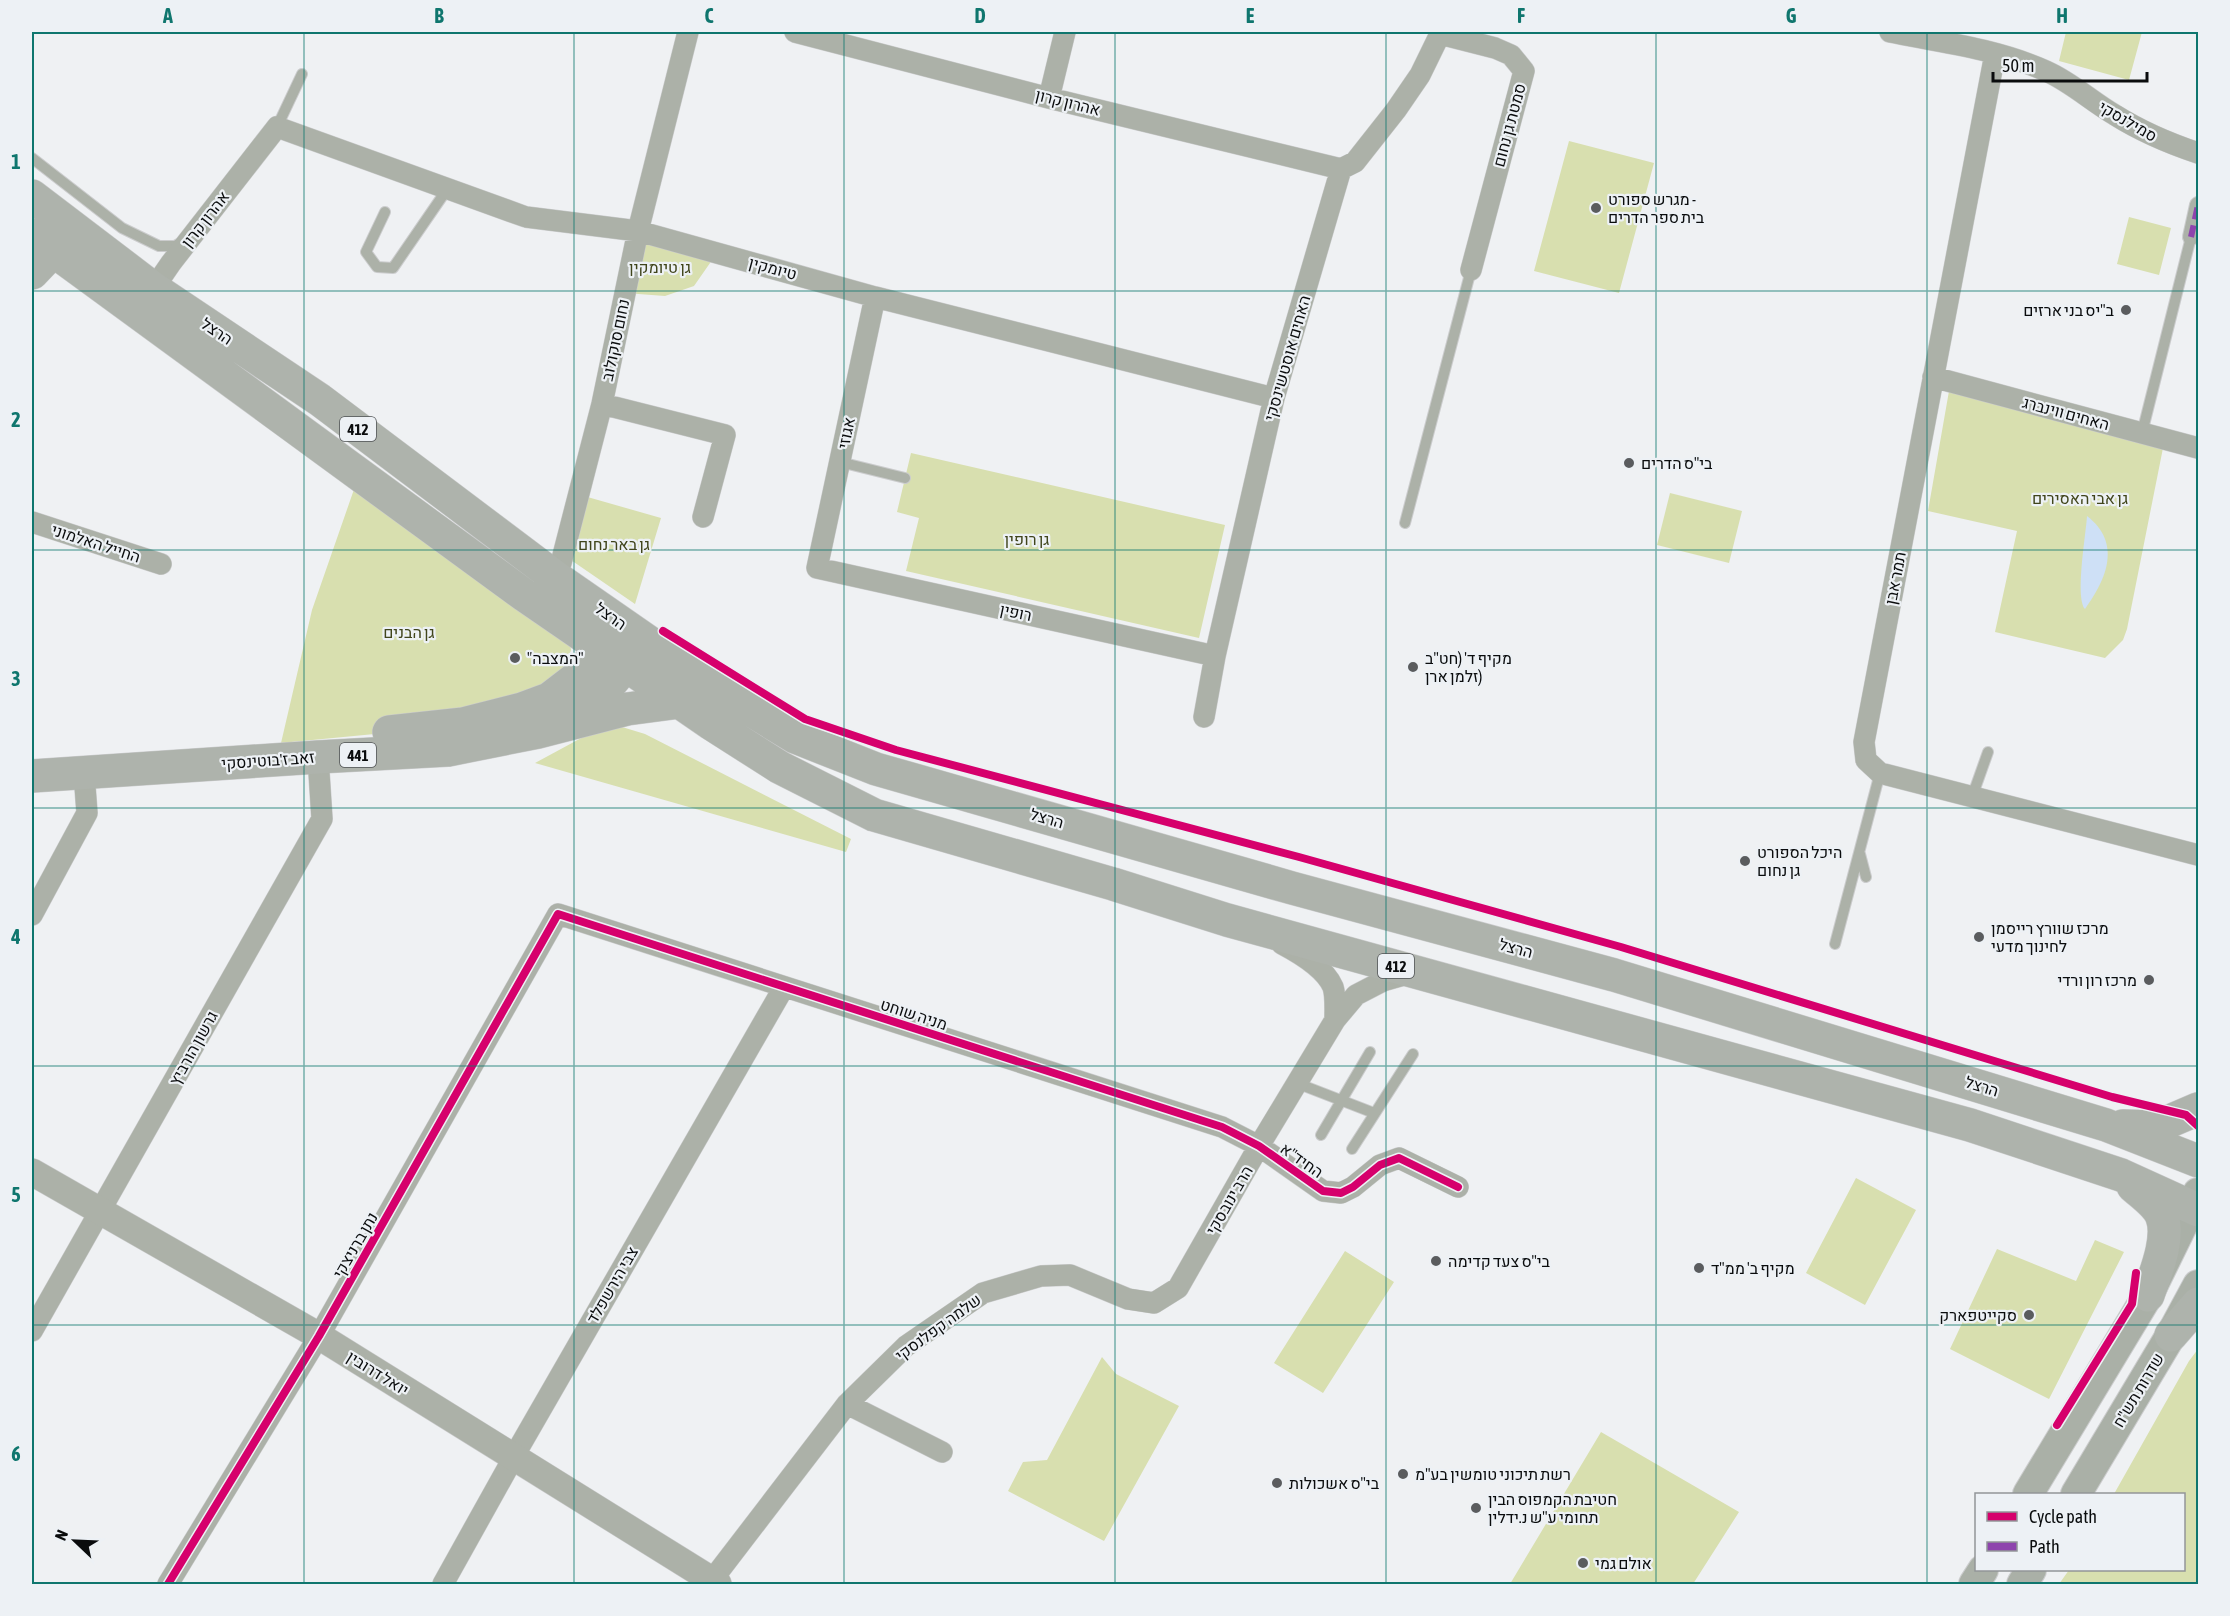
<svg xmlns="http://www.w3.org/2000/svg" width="2230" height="1616" font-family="'Asap Condensed',Heebo,sans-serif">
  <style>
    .green { fill: #d8dfaf }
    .water { fill: #cee0f6 }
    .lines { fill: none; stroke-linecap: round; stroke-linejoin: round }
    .service-casing { stroke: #cbcccd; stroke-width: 12 }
    .pedestrian-casing { stroke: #cbcccd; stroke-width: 18 }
    .minor-casing { stroke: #cbcccd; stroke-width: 22 }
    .tertiary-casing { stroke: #cbcccd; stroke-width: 28 }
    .secondary-casing { stroke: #cbcccd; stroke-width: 32 }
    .primary-casing { stroke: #cbcccd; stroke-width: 34 }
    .service { stroke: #acb1a8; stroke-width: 10 }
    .pedestrian { stroke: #acb1a8; stroke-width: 16 }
    .minor { stroke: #acb1a8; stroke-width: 21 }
    .tertiary { stroke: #acb1a8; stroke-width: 27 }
    .secondary { stroke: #aab0a7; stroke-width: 30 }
    .primary { stroke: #aeb3ac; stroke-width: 33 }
    .quiet { stroke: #8e44ad; stroke-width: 6; stroke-dasharray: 12 6; stroke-linecap: butt }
    .cycleway-casing { stroke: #edf1f5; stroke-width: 11 }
    .cycleway { stroke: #d6006c; stroke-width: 8 }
    .grid { fill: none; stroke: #0f766e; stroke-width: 1.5; stroke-opacity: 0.55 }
    .poi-dot { fill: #5a5c5e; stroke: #edf1f5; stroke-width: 2 }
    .labels { text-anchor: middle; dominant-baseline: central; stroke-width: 4.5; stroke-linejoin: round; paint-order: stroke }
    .shield { fill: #edf1f5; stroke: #4e5153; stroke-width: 1.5 }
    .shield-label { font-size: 15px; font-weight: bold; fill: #0a0c0d }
    .street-label { font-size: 16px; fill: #0a0c0d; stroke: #edf1f5 }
    .poi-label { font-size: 16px; fill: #0a0c0d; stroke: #edf1f5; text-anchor: start }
    .park-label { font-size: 16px; fill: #40451b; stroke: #edf1f5 }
    .neatline { fill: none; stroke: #0f766e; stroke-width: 2 }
    .grid-label { font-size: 20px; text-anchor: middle; font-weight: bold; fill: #0f766e }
  </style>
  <rect width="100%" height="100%" fill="#eff1f3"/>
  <path class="green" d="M2066 32H2142L2129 80 2059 61Z
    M1569 141 1654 163 1619 293 1534 271Z
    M2129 217 2171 228 2159 275 2117 264Z
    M638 231 717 253 694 286 665 296 625 293Z
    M1949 391 2163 448 2127 629 2123 640 2105 658 1995 632 2017 531 1928 511Z
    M911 453 1225 525 1199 638 906 571 919 518 897 512Z
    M359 475 568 624 571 650 563 674 549 699 437 728 281 743 312 610Z
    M1670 493 1742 511 1729 563 1657 545Z
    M584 496 661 518 635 604 568 558Z
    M609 723 645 734 851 839 846 852 535 763Z
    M1856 1178 1916 1210 1865 1305 1806 1273Z
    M2095 1240 2124 1252 2049 1399 1950 1349 1997 1249 2076 1281Z
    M1345 1251 1394 1282 1323 1393 1274 1363Z
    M2198 1349V1584H2059L2069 1570H2184V1494H2114L2189 1361Z
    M1102 1357 1116 1374 1179 1406 1104 1541 1008 1491 1023 1462 1047 1460Z
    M1601 1432 1739 1512 1693 1584H1510Z"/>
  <path class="water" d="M2087 516C2122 543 2107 579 2085 609 2075 597 2086 534 2087 516Z"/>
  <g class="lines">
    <g class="service-casing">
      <path id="service" d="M277 127 302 74
        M32 158 122 228 159 246H175L182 242
        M385 212 366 252 377 267 393 268 448 188
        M2142 433 2191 237
        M840 462 905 478
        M1405 523 1471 270
        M1972 797 1988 752
        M1860 854 1866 877
        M1835 944 1880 773
        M1299 1084 1374 1113
        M1321 1135 1370 1052
        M1352 1149 1413 1054"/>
    </g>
    <g class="pedestrian-casing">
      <path id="pedestrian" d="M2191 237 2198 205"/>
    </g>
    <g class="minor-casing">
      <path id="minor" d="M795 32 1049 98 1341 169
        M1890 32C1941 42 1997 49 2046 71 2071 82 2091 101 2115 115 2142 132 2168 143 2198 153
        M1440 34 1495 48 1511 55 1524 71 1471 270
        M1995 54 1864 742 1866 760 1880 773 2198 855
        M1049 98 1065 32
        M875 297 817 568 1215 656
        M147 298 171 263 277 127 526 217 638 231 875 297 1274 398
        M1933 377 2198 448
        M602 404 725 435 703 517
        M32 522 161 564
        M549 585 555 577 561 563 602 404 638 231 688 32
        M1204 717 1215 656 1274 398 1341 169 1355 162 1396 110 1420 75 1441 32
        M32 915 87 813 84 773
        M1282 944C1299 953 1325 968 1333 987 1336 996 1335 1010 1335 1020
        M32 1331 322 819 318 757
        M847 1404 942 1452
        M168 1584 319 1336 558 914 1222 1127 1259 1146 1323 1191 1341 1193 1353 1187 1380 1165 1399 1158 1458 1187
        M443 1584 521 1444 784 987
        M709 1584 847 1404 906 1346 983 1293 1041 1276 1070 1275 1128 1299 1154 1303 1178 1288 1259 1146 1335 1020 1356 995 1383 981 1411 973"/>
    </g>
    <g class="tertiary-casing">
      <path id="tertiary" d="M32 1172 319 1336 718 1584"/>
    </g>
    <g class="secondary-casing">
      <path id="secondary" d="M2028 1494 2148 1295 2198 1193
        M2076 1494 2171 1335 2198 1285
        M1974 1584 1983 1570
        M2022 1584 2031 1570"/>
    </g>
    <g class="primary-casing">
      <path id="primary" d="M32 196 154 289 320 400 555 577 715 688 795 737 876 769 1292 888 1614 975 2106 1125 2198 1161
        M32 235 524 595 710 723 779 767 874 815 1113 884 1227 920 1970 1125 2121 1175 2198 1210
        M32 273 53 251
        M570 719 598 698 626 665 631 643
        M389 732 463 724 522 709 549 699 575 679 602 648 621 638
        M32 776 318 757 448 750 538 732 627 709 680 702
        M2123 1126 2156 1127 2198 1109
        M2133 1186C2143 1195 2158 1205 2162 1217 2170 1239 2155 1274 2148 1295
        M2171 1335 2198 1304"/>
    </g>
    <use href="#service" class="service"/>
    <use href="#pedestrian" class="pedestrian"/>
    <use href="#minor" class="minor"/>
    <use href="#tertiary" class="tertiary"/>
    <use href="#secondary" class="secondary"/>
    <use href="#primary" class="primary"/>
    <path class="quiet" d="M2191 237 2198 205"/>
    <g class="cycleway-casing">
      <path id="cycleway" d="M663 631 805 719 896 750 1299 857 1621 947 2112 1097 2186 1115 2198 1126
        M2057 1425 2132 1304 2136 1273
        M168 1584 319 1336 558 914 1222 1127 1259 1146 1323 1191 1341 1193 1353 1187 1380 1165 1399 1158 1458 1187"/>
    </g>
    <use href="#cycleway" class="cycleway"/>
  </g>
  <path class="grid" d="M304 32V1584M574 32V1584M844 32V1584M1115 32V1584M1386 32V1584M1656 32V1584M1927 32V1584M32 291H2198M32 550H2198M32 808H2198M32 1066H2198M32 1325H2198"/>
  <g class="poi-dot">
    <circle cx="1596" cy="208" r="6"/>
    <circle cx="2126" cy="310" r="6"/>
    <circle cx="1629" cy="463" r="6"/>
    <circle cx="515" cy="658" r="6"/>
    <circle cx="1413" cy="667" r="6"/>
    <circle cx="1745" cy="861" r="6"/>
    <circle cx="1979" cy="937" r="6"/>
    <circle cx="2149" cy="980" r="6"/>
    <circle cx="1436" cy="1261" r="6"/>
    <circle cx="1699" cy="1268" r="6"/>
    <circle cx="2029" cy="1315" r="6"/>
    <circle cx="1403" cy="1474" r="6"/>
    <circle cx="1277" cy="1483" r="6"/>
    <circle cx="1476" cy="1508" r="6"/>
    <circle cx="1583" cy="1563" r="6"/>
  </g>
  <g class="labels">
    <g class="shield">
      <rect x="340" y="417" width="36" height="24" rx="4.5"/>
      <rect x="340" y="743" width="36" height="24" rx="4.5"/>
      <rect x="1378" y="954" width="36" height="24" rx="4.5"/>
    </g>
    <g class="shield-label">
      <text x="358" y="429">412</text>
      <text x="358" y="755">441</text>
      <text x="1396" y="966">412</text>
    </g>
    <g class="street-label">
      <text transform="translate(1068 102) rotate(14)">אהרון קרון</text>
      <text transform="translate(2128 121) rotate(30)">סמילנסקי</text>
      <text transform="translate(1509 125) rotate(-75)">סמטת גן נחום</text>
      <text transform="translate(205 219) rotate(-52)">אהרון קרון</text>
      <text transform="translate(773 268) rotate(15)">טיומקין</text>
      <text transform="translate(217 331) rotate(34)">הרצל</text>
      <text transform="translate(615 340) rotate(-78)">נחום סוקולוב</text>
      <text transform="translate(1287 358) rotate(-74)">האחים אוסטשינסקי</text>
      <text transform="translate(2066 413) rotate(15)">האחים ווינברג</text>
      <text transform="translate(846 433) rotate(-78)">אגוזי</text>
      <text transform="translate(96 543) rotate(18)">החייל האלמוני</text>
      <text transform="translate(1895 578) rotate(-79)">תמר אבן</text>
      <text transform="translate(1016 612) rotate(12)">רופין</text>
      <text transform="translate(611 616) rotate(35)">הרצל</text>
      <text transform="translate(268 760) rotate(-4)">זאב ז'בוטינסקי</text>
      <text transform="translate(1047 818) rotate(16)">הרצל</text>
      <text transform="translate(1516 948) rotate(15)">הרצל</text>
      <text transform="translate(914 1014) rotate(18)">מניה שוחט</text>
      <text transform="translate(193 1048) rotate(-61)">גרשון הורביץ</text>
      <text transform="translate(1982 1086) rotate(17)">הרצל</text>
      <text transform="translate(1302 1160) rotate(35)">החיד"א</text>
      <text transform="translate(1229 1200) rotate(-60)">הרב ינובסקי</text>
      <text transform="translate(355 1245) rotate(-60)">נתן ברניצקי</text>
      <text transform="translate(612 1285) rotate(-60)">צבי הירשפלד</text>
      <text transform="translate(938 1327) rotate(-36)">שלמה קפלנסקי</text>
      <text transform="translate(378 1373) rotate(32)">יואל דרובין</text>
      <text transform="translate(2138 1390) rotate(-59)">שדרות תש"ח</text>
    </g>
    <g class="poi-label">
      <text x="1608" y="199">מגרש ספורט -<tspan x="1608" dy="18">בית ספר הדרים</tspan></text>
      <text x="2114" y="310" text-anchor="end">ב"יס בני ארזים</text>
      <text x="1641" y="463">בי"ס הדרים</text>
      <text x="527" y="658">"המצבה"</text>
      <text x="1425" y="658">מקיף ד' (חט"ב<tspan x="1425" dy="18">זלמן ארן)</tspan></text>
      <text x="1757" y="852">היכל הספורט<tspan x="1757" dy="18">גן נחום</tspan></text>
      <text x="1991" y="928">מרכז שוורץ רייסמן<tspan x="1991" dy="18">לחינוך מדעי</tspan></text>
      <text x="2137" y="980" text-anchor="end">מרכז רון ורדי</text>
      <text x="1448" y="1261">בי"ס צעד קדימה</text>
      <text x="1711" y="1268">מקיף ב' ממ"ד</text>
      <text x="2017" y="1315" text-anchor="end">סקייטפארק</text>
      <text x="1415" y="1474">רשת תיכוני טומשין בע"מ</text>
      <text x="1289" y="1483">בי"ס אשכולות</text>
      <text x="1488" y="1499">חטיבת הקמפוס הבין<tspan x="1488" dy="18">תחומי ע"ש נ.ידלין</tspan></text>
      <text x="1595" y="1563">אולם גמי</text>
    </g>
    <g class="park-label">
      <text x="660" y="267">גן טיומקין</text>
      <text x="2080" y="498">גן אבי האסירים</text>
      <text x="1027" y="539">גן רופין</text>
      <text x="614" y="544">גן באר נחום</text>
      <text x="409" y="632">גן הבנים</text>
    </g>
  </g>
  <rect width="2230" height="1616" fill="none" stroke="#edf1f5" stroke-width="66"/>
  <rect x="1975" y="1493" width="210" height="78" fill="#edf1f5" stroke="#929598" stroke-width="1.5"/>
  <rect x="1987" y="1512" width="30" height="9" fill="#d6006c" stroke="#929598" stroke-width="1.5"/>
  <text x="2029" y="1523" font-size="18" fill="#0a0c0d">Cycle path</text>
  <rect x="1987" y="1542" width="30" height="9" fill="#8e44ad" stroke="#929598" stroke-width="1.5"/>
  <text x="2029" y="1553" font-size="18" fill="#0a0c0d">Path</text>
  <g transform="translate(75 1541) rotate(293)" stroke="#edf1f5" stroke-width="4.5" paint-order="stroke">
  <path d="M0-4.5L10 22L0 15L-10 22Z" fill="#0a0c0d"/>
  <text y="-9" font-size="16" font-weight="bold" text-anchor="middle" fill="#0a0c0d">N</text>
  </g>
  <path d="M1993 72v9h154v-9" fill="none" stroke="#0a0c0d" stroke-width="3"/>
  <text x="2002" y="72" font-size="18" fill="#0a0c0d" stroke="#edf1f5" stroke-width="4.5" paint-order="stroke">50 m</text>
  <rect x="33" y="33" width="2164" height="1550" class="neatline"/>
  <g class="grid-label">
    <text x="168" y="23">A</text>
    <text x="439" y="23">B</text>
    <text x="709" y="23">C</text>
    <text x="980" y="23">D</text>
    <text x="1250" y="23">E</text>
    <text x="1521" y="23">F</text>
    <text x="1791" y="23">G</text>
    <text x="2062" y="23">H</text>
    <text x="16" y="169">1</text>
    <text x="16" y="427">2</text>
    <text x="16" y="686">3</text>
    <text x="16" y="944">4</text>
    <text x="16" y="1202">5</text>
    <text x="16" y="1461">6</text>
  </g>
</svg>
